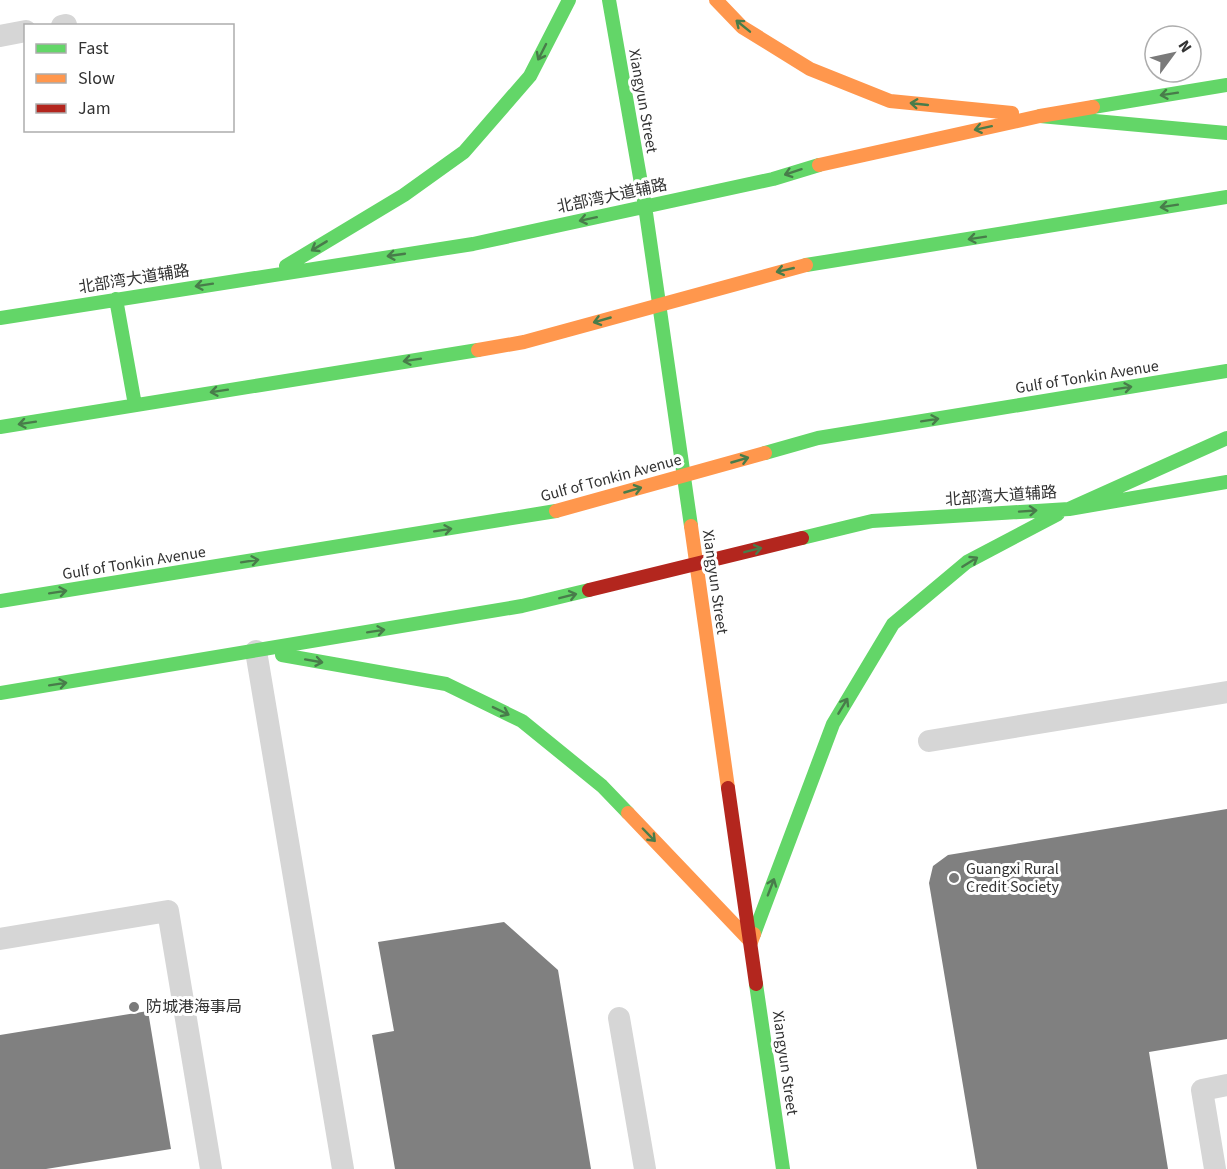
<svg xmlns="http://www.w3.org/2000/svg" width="1227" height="1169" font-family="'Source Sans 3','Noto Sans SC',sans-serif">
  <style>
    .building { fill: #808080 }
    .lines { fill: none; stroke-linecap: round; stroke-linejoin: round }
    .lane { stroke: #d6d6d6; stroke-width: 22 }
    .fast { stroke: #63d668; stroke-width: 14 }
    .slow { stroke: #ff974d; stroke-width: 14 }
    .jam { stroke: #b3261e; stroke-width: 14 }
    .oneway { stroke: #487c4a }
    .poi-dot { fill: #7a7a7a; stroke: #fff; stroke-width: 2 }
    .labels { text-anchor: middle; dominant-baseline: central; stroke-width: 6; stroke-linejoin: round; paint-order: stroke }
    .street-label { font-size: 16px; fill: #323232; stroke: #fff }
    .poi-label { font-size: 16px; fill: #323232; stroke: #fff; text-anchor: start }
  </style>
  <rect width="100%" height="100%" fill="#fff"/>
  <path class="building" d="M1227 809V1039L1149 1052 1168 1169H977L929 883 933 866 948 855Z
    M504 922 558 970 591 1169H395L372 1035 394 1031 378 942Z
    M148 1011 171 1149 46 1169H0V1035Z"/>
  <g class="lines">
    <path class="lane" d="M62 26 66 25
      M0 36 26 31
      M256 651 343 1169
      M929 741 1227 692
      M0 939 168 911 211 1169
      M619 1018 645 1169
      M1215 1169 1202 1090 1227 1085"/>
    <path class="fast" d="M609 0 645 206 691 526
      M1093 107 1227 85
      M1040 116 1227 133
      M806 265 1227 197
      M286 266 404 195 464 152 530 76 569 0
      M116 299 135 405
      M0 318 473 244 773 179 819 165
      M0 427 478 350
      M765 453 818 438 1227 371
      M1069 509 1227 438
      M802 538 872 521 1069 509 1227 482
      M0 601 556 511
      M282 655 446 684 522 721 602 786 628 813
      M0 693 522 606 589 590
      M754 934 833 724 893 624 967 562 1058 514
      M756 984 783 1169"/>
    <path class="slow" d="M716 0 742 27 810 69 890 101 1012 113
      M819 165 1040 116 1093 107
      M478 350 524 342 806 265
      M556 511 765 453
      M691 526 728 788
      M628 813 751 942 754 934"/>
    <path class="jam" d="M589 590 802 538
      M728 788 756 984"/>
  </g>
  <defs><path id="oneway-shaft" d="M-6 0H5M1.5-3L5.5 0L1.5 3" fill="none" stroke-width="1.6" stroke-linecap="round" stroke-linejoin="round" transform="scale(1.5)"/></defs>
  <g class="oneway">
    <use href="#oneway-shaft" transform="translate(743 26) rotate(-141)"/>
    <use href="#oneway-shaft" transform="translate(542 52) rotate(117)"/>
    <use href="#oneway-shaft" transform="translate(1169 94) rotate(171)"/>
    <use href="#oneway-shaft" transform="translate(919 104) rotate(-174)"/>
    <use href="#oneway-shaft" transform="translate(983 128) rotate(168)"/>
    <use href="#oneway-shaft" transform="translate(793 172) rotate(162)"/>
    <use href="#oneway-shaft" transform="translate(1169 206) rotate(171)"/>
    <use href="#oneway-shaft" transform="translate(588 219) rotate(168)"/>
    <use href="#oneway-shaft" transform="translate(977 238) rotate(171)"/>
    <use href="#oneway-shaft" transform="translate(319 246) rotate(149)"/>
    <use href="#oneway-shaft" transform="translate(396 255) rotate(172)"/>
    <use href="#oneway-shaft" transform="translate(785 270) rotate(167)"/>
    <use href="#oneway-shaft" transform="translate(204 285) rotate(171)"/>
    <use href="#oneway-shaft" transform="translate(602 320) rotate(164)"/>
    <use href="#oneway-shaft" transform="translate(412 360) rotate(171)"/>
    <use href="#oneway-shaft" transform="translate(1123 388) rotate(-9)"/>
    <use href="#oneway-shaft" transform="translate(219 391) rotate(171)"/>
    <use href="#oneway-shaft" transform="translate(930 420) rotate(-9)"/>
    <use href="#oneway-shaft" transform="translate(27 423) rotate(171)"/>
    <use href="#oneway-shaft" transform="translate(740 460) rotate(-16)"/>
    <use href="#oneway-shaft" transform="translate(633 490) rotate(-16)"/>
    <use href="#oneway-shaft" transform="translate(1028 511) rotate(-4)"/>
    <use href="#oneway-shaft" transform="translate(443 530) rotate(-9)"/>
    <use href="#oneway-shaft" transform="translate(753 550) rotate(-14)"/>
    <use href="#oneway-shaft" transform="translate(250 561) rotate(-9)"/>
    <use href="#oneway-shaft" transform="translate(970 562) rotate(-32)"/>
    <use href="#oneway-shaft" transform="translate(58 592) rotate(-9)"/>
    <use href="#oneway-shaft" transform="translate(568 596) rotate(-14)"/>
    <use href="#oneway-shaft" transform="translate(376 631) rotate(-9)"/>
    <use href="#oneway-shaft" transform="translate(314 661) rotate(10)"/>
    <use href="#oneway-shaft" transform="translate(58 684) rotate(-9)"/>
    <use href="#oneway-shaft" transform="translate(843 706) rotate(-59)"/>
    <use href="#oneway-shaft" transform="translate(501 711) rotate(26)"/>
    <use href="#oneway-shaft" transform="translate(649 835) rotate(46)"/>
    <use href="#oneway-shaft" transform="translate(771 887) rotate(-69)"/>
  </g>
  <g class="poi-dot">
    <circle cx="954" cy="878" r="6"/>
    <circle cx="134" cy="1007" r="6"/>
  </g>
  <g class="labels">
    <g class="street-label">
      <text transform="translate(643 101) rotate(80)">Xiangyun Street</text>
      <text transform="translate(612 196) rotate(-12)">北部湾大道辅路</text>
      <text transform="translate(134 279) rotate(-9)">北部湾大道辅路</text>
      <text transform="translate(1087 377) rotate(-9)">Gulf of Tonkin Avenue</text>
      <text transform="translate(611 478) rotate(-15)">Gulf of Tonkin Avenue</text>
      <text transform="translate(1001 496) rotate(-4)">北部湾大道辅路</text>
      <text transform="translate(134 563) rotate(-9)">Gulf of Tonkin Avenue</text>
      <text transform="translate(715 582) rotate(82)">Xiangyun Street</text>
      <text transform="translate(785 1063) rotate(82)">Xiangyun Street</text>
    </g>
    <g class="poi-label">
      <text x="966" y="869">Guangxi Rural<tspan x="966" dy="18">Credit Society</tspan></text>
      <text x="146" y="1007">防城港海事局</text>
    </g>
  </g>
  <rect x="24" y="24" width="210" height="108" fill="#ffffff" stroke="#adadad" stroke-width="1.5"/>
  <rect x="36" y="44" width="30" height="9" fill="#63d668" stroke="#adadad" stroke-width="1.5"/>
  <text x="78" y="54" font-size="18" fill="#323232">Fast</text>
  <rect x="36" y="74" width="30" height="9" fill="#ff974d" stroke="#adadad" stroke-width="1.5"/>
  <text x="78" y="84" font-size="18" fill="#323232">Slow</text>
  <rect x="36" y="104" width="30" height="9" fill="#b3261e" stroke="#adadad" stroke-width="1.5"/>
  <text x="78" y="114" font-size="18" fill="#323232">Jam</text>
  <g transform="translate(1173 54) rotate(57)"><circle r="28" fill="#ffffff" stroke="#adadad" stroke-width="1.5"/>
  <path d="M0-4.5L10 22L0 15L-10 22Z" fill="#7a7a7a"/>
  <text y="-9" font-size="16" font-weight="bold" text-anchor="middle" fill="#323232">N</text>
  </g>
</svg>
